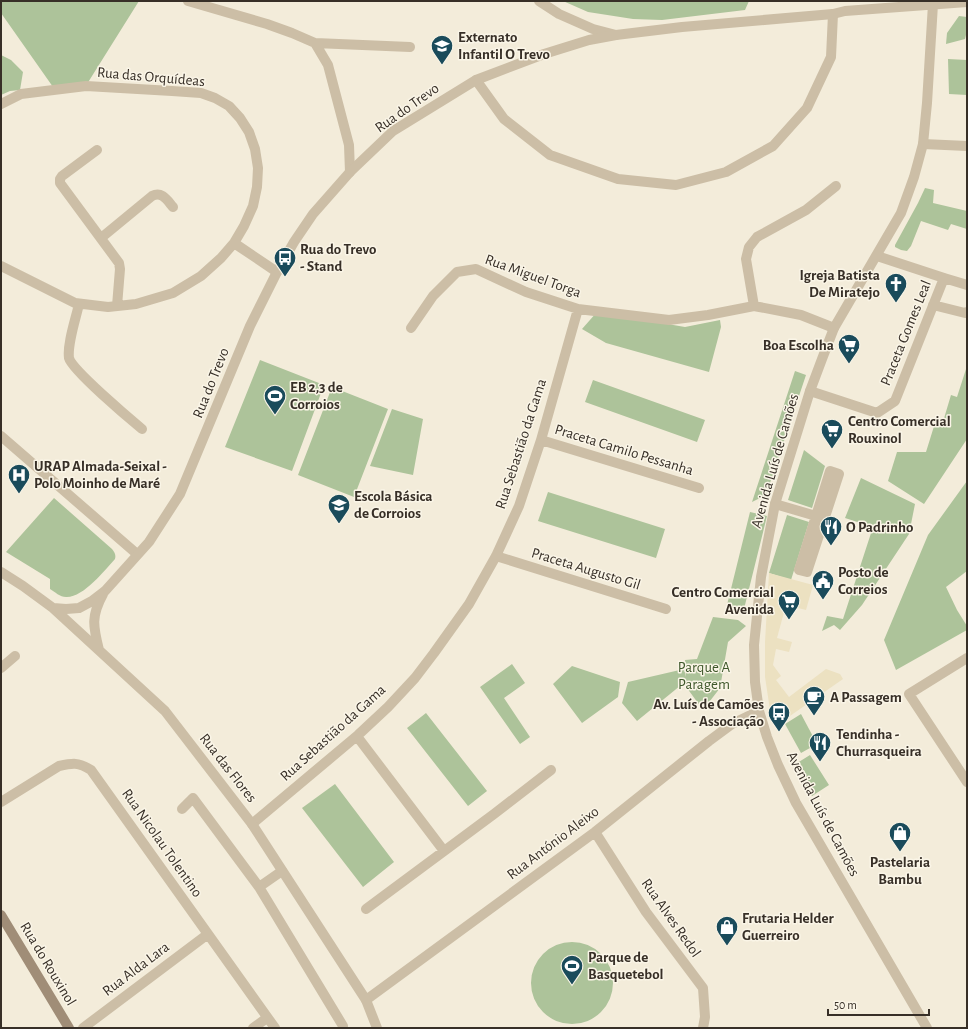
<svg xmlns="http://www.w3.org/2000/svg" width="968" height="1029" font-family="'Alegreya Sans',sans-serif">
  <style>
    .green { fill: #adc39a }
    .plaza { fill: #ece1c1 }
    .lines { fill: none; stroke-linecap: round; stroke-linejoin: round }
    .minor { stroke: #ccbea6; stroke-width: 10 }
    .tertiary { stroke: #ccbea6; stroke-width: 10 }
    .secondary { stroke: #a08d77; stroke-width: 10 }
    .labels { text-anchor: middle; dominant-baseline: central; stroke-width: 3; stroke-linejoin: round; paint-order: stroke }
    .poi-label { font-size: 15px; font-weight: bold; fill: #372f27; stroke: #faf5e7; text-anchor: start }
    .street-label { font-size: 15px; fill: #372f27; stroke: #faf5e7 }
    .park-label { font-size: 15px; fill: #3e572a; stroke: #faf5e7 }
  </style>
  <rect width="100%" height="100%" fill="#f3ecda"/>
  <path class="green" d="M1 1H139L87 84 53 87 1 13Z
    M563 1H749L745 10 662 20 633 19 588 12Z
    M959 16 967 17V31L965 39 946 44 947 33Z
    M1 55 11 60 23 72 20 90 10 91 1 95Z
    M948 59 967 60V95L949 94Z
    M925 188 934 190 933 203 967 211V229L951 224 948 230 921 221 911 246 907 251 901 250 895 247V245L918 203Z
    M597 312 685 327 720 320 721 327 709 372 606 343 582 329Z
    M260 360 324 385 292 471 225 447Z
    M967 366V439L924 504 888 481 897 452H926L935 423 942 425 951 395 957 397Z
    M795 371 806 375 766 495 752 502Z
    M593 380 705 420 697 442 585 402Z
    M332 387 388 409 354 497 298 475Z
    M392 409 423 419 413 475 370 466Z
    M804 450 825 466 812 508 788 500Z
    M861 478 915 504 909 534 862 605 840 630 834 625 822 631 827 616 843 619 873 527 845 518Z
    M967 481V571L946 587 957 610 967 626V630L896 670 884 640 928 535Z
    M548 492 665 529 656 558 538 521Z
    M54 498 112 549C115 553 116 555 115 559 105 570 83 598 66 597 60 597 55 592 50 589V579L6 552Z
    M750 512 767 516 744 609 727 605Z
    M787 515 809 522 791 580 769 573Z
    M713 617 738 620 746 626 728 642 720 688 703 710 687 688 686 681 637 721 622 703 628 682 684 669 686 677 685 660 697 659Z
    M512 664 525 683 504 698 530 737 520 744 480 687Z
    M572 666 620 682 618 697 582 723 553 684Z
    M426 713 487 791 468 806 407 728Z
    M801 714 817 744 801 753 785 724Z
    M810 755 829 785 812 796 794 765Z
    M335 784 394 862 363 887 302 808Z
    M531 983a41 41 0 1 1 82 0a41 41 0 1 1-82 0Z"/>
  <path class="plaza" d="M769 573 813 585 806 610 786 605 777 638 792 642 789 652 776 649 773 665 781 676 776 680 789 697 826 669 840 674 843 679 777 725 770 710 765 677V642Z"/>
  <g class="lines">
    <path class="minor" d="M188 1 267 24 292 33 315 43 328 65 349 145 350 172
      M539 1 559 14 593 29 616 35
      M315 43 410 47
      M476 80 504 119 550 155 618 179 676 185 726 172 773 146 807 108 831 57 833 14
      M1 104 21 94 86 86 172 91 201 93 215 98 229 106 240 118 249 132 255 149 258 168 257 187 253 206 244 226 234 243 221 258 201 276 173 293 136 304 108 307 75 303 1 266
      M923 144 967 146
      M97 150 62 176 60 179V183L119 263 120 269 117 306
      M101 238 152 196C162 191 167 200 173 207
      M234 243 277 272
      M944 278 967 285
      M79 304C76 318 67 344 69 358 72 370 130 419 142 429
      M933 305 965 313 967 312
      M754 306 746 259 749 247 757 237 806 210 836 186
      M411 328 433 296 457 272 476 269 526 292 578 309 669 320 708 315 754 306 801 315 834 328
      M810 391 877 413 895 401 944 278 877 256
      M1 436 137 554
      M541 440 699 488
      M775 504 816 516 799 570 807 572 839 474 830 471 816 516
      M496 556 666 609
      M967 658 909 694 967 782
      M1 668 15 656
      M358 735 359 739 444 851
      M1 802 59 766C73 763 78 762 91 770L275 1028
      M182 809 193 798 259 887
      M252 824 358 735 388 707 415 678 434 653 469 604 496 556 519 506 541 440 578 309
      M595 832 646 912 703 988 705 1017 703 1028
      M282 871 259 887 343 1026
      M366 909 494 814 551 770
      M366 1000 595 832 709 741 732 724 759 711
      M83 1028 208 934
      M253 1028 267 1018"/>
    <path class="tertiary" d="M1 572 23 586 53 608 165 711 252 824 366 1000 377 1028
      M53 608 66 609 79 608 92 601 105 591 149 542 180 494 250 326 277 272 294 242 313 214 350 172 393 131 476 80 544 54 589 40 616 35 682 27 833 14 845 11 967 2
      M99 650C93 626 91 616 103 594
      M927 1028 796 803 778 765 767 737 759 711 755 682 754 645 761 577 775 504 810 391 822 359 834 328 901 213 914 177 923 144 927 103 933 4"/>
    <path class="secondary" d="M1 915 69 1028"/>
  </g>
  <defs>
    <g id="school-pin" transform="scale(1.15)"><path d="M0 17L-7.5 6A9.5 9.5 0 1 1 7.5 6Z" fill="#1a4b5b" stroke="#faf5e7"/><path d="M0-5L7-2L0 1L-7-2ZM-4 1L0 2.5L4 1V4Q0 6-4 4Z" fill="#fff"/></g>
    <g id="bus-pin" transform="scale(1.15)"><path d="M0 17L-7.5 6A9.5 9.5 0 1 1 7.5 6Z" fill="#1a4b5b" stroke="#faf5e7"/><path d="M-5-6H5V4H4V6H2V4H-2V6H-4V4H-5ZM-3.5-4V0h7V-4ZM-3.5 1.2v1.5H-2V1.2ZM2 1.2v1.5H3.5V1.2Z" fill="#fff"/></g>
    <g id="church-pin" transform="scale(1.15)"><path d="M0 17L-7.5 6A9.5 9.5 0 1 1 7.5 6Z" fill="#1a4b5b" stroke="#faf5e7"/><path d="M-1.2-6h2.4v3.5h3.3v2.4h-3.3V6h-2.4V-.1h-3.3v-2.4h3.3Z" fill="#fff"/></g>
    <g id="supermarket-pin" transform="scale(1.15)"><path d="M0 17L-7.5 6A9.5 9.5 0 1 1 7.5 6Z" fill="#1a4b5b" stroke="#faf5e7"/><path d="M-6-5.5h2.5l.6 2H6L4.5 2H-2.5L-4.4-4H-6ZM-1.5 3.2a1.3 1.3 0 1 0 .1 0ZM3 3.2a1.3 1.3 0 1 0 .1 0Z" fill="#fff"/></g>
    <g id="stadium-pin" transform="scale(1.15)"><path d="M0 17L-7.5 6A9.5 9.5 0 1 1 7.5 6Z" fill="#1a4b5b" stroke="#faf5e7"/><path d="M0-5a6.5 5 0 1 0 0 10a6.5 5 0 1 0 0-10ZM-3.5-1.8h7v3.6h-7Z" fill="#fff"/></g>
    <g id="hospital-pin" transform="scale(1.15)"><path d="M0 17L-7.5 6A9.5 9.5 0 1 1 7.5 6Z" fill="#1a4b5b" stroke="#faf5e7"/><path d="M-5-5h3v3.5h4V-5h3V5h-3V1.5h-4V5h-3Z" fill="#fff"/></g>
    <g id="restaurant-pin" transform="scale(1.15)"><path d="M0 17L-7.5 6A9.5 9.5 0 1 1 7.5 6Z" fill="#1a4b5b" stroke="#faf5e7"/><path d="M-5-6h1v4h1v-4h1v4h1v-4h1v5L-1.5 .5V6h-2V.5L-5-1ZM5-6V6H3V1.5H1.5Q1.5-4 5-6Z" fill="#fff"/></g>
    <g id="civic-pin" transform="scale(1.15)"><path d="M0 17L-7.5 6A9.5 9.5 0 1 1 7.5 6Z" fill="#1a4b5b" stroke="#faf5e7"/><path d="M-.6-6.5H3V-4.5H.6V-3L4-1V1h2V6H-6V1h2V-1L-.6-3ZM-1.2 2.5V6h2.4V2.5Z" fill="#fff"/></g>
    <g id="cafe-pin" transform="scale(1.15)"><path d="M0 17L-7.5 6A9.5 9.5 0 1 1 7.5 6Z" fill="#1a4b5b" stroke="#faf5e7"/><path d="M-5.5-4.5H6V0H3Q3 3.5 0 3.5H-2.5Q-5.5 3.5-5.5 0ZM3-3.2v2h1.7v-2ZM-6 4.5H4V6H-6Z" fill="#fff"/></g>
    <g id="shop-pin" transform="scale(1.15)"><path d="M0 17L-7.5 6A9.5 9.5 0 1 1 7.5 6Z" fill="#1a4b5b" stroke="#faf5e7"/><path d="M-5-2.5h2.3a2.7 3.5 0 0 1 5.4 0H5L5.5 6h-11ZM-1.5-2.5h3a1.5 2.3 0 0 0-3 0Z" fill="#fff"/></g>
  </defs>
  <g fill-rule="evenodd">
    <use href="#school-pin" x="442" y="46"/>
    <use href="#bus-pin" x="285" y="258"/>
    <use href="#church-pin" x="896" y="284"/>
    <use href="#supermarket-pin" x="849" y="345"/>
    <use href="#stadium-pin" x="275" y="396"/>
    <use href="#supermarket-pin" x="832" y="430"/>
    <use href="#hospital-pin" x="19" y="475"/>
    <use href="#school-pin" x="339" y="505"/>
    <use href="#restaurant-pin" x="831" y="527"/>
    <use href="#civic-pin" x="823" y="581"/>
    <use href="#supermarket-pin" x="789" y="601"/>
    <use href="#cafe-pin" x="814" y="697"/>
    <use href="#bus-pin" x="779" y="713"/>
    <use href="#restaurant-pin" x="820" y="743"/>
    <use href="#shop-pin" x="900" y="833"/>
    <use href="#shop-pin" x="727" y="927"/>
    <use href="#stadium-pin" x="572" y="966"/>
  </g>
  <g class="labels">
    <g class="poi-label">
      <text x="458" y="37">Externato<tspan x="458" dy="17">Infantil O Trevo</tspan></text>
      <text x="300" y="249">Rua do Trevo<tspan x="300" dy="17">- Stand</tspan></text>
      <text x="880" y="275" text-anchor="end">Igreja Batista<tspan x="880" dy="17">De Miratejo</tspan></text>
      <text x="834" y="345" text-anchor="end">Boa Escolha</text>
      <text x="290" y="387">EB 2,3 de<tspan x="290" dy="17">Corroios</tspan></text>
      <text x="848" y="421">Centro Comercial<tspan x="848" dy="17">Rouxinol</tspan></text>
      <text x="34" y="466">URAP Almada-Seixal -<tspan x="34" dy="17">Polo Moinho de Maré</tspan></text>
      <text x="354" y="496">Escola Básica<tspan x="354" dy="17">de Corroios</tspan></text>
      <text x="846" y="527">O Padrinho</text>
      <text x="838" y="572">Posto de<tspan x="838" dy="17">Correios</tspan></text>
      <text x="774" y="592" text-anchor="end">Centro Comercial<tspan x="774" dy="17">Avenida</tspan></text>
      <text x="830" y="697">A Passagem</text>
      <text x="764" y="704" text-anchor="end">Av. Luís de Camões<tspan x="764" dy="17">- Associação</tspan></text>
      <text x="836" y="734">Tendinha -<tspan x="836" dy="17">Churrasqueira</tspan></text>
      <text x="900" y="862" text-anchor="middle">Pastelaria<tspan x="900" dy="17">Bambu</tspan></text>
      <text x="742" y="918">Frutaria Helder<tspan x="742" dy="17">Guerreiro</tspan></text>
      <text x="588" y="957">Parque de<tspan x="588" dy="17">Basquetebol</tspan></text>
    </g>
    <g class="street-label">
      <text transform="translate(151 77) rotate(5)">Rua das Orquídeas</text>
      <text transform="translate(407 108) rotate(-35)">Rua do Trevo</text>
      <text transform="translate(533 276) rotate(20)">Rua Miguel Torga</text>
      <text transform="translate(906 333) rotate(-68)">Praceta Gomes Leal</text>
      <text transform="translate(211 383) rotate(-68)">Rua do Trevo</text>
      <text transform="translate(521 444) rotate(-72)">Rua Sebastião da Gama</text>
      <text transform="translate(624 450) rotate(17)">Praceta Camilo Pessanha</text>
      <text transform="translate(775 461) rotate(-74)">Avenida Luís de Camões</text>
      <text transform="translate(586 569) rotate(17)">Praceta Augusto Gil</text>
      <text transform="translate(333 733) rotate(-42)">Rua Sebastião da Gama</text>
      <text transform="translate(228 768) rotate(52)">Rua das Flores</text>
      <text transform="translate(823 814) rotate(62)">Avenida Luís de Camões</text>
      <text transform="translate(162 843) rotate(55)">Rua Nicolau Tolentino</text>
      <text transform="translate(553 843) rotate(-37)">Rua António Aleixo</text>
      <text transform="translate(671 918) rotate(55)">Rua Alves Redol</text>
      <text transform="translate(48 964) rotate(59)">Rua do Rouxinol</text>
      <text transform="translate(136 969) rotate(-37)">Rua Alda Lara</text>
    </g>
    <g class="park-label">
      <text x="704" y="667">Parque A<tspan x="704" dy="17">Paragem</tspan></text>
    </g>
  </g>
  <rect width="968" height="1029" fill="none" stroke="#372f27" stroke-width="4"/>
  <path d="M828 1009v6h101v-6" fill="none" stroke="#372f27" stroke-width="2"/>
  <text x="834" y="1009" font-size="12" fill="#372f27" stroke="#faf5e7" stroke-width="3" paint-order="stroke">50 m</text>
</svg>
